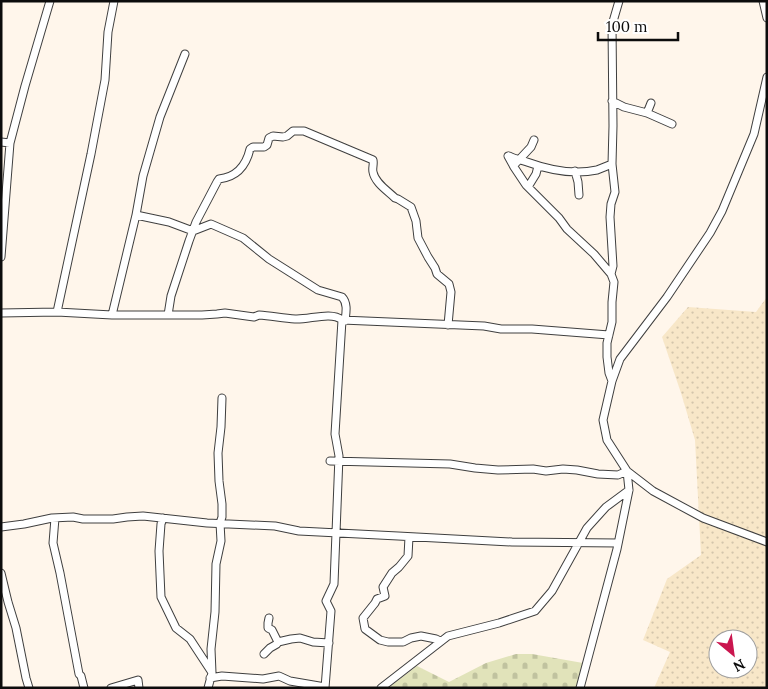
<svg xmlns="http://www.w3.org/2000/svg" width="768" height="689" font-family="Lora,serif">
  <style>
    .farmland { fill: url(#farmland-dots); fill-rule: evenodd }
    .cemetery { fill: url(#cemetery-stones) }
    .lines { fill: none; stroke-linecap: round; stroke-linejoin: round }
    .minor-casing { stroke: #3f3f3f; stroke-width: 9 }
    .minor { stroke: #fff; stroke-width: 7 }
  </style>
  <defs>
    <pattern id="farmland-dots" width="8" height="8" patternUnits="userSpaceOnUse" patternTransform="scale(1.25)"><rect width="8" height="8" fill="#f8e7c8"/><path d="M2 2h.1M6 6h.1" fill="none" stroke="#d3c5ab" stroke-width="1.8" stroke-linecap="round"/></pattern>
    <pattern id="cemetery-stones" width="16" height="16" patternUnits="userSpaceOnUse" patternTransform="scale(1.25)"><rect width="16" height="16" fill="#e1e3ba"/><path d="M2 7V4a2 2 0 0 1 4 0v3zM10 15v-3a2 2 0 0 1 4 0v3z" fill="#c0c29f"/></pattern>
  </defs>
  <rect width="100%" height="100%" fill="#fff6eb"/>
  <path class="farmland" d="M767 297V688H654L670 652 643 640 667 579 701 555 695 440 681 393 662 337 688 307 756 312ZM718 639H748V669H718Z"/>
  <path class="cemetery" d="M516 654H532L583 663 577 688H388L417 666 449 682 486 663Z"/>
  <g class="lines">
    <g class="minor-casing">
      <path id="minor" d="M763 1 767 18
        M767 77 754 134 722 211 710 233 667 297 620 359 612 381 603 420 607 440 627 471 653 491 703 518 767 542
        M612 101 624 107 647 113 672 124
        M647 113 651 103
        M1 142 10 143
        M508 156 514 167 526 185 559 218 567 229 594 254 611 274
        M509 156C515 159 521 160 527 162 549 170 574 175 597 170 602 168 607 166 612 164
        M516 163 531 147 534 140
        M575 171 578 182 579 195
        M528 187 536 174 538 166 542 167
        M136 215 169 222 193 231 211 224 243 238 269 259 318 290 342 297C348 303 346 313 345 321
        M1 257 10 143 25 86 50 1
        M57 312 91 154 105 80 108 32 114 1
        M1 313 57 312 112 315H202L217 314 225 313 254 317 259 315C271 316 283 318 295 319 309 320 331 311 342 320L484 326 501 329H532L609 335
        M112 315 136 215 143 176 160 117 185 54
        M168 315 171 296 189 241 196 222 217 182 219 179C237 177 246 166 250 149L253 147H264L267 145 269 138 273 136 283 137 287 136 293 131H304L373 160C374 164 372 168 373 172 375 183 388 191 395 198L398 199 411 207 416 221 418 238 428 257 435 268 437 274 449 284 451 292 448 325
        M612 381 609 373 607 357V343L612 322V302L614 282 611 274 613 266 610 217 611 204 615 192 612 164 613 126 612 25 619 1
        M330 461 450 464 475 468 498 470 533 469 546 471 563 469 577 470 598 474 618 475 627 471 629 490 617 549 580 688
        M55 518 53 543 60 573 79 674 81 676 84 688
        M163 518 161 524 159 551 161 597 176 628 190 639 211 671
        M1 527 24 524 52 518 73 517 83 519H113L127 517 143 516 207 523 275 526 299 531 398 536 512 542 618 543
        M409 537 408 556 399 567 392 573 383 587 385 596 377 599 375 603 363 618 365 629 380 640 388 642H403L411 638 421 636 436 639 440 641
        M1 573 8 602 16 628 26 678 29 688
        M278 642 291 639 300 638 313 642 329 643
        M264 654 270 648 277 644 278 642 272 630 268 628V623L269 618
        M210 678 222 676 263 679 279 676 290 681 325 687
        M111 688 138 680 139 688
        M208 688 212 673 211 649 215 612 216 564 221 541 220 523 222 517V504L219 481 218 453 221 427 222 398
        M325 688 331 611 326 601 334 584 339 456 335 434 342 320
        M381 688 448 636 499 623 535 611 552 591 587 528 606 507 629 490"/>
    </g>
    <use href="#minor" class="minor"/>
  </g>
  <rect width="768" height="689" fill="none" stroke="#0c0c0c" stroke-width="5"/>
  <g transform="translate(733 654) rotate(151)"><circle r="24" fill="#ffffff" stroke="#9e9e9e"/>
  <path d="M0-4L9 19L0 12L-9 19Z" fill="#ca164f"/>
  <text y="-8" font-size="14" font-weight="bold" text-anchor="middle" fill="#0c0c0c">N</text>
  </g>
  <path d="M598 32v8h80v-8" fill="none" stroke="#0c0c0c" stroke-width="2.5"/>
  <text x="606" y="32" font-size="15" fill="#0c0c0c" stroke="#ffffff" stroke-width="4" paint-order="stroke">100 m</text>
</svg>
